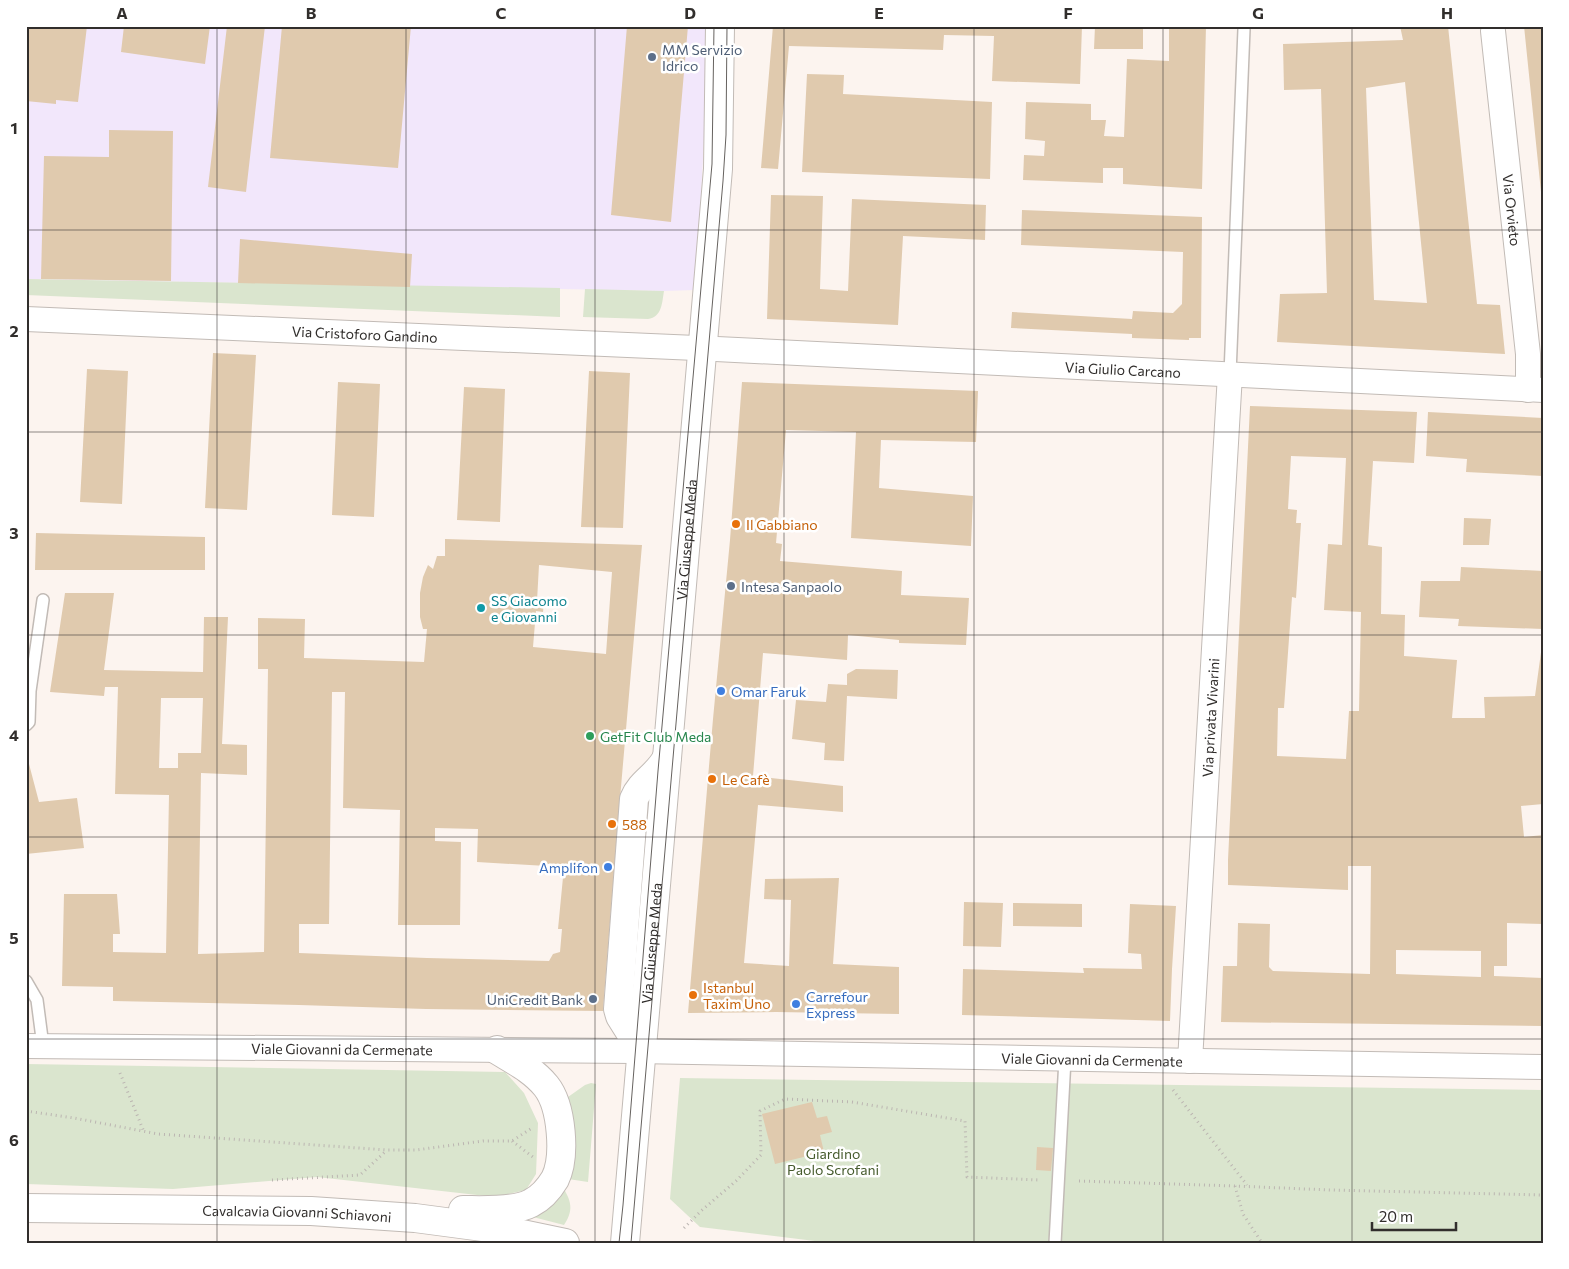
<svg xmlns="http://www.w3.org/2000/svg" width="1569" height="1269" font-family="Commissioner,sans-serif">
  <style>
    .industrial { fill: #f2e7fb }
    .green { fill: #dae5ce }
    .building { fill: #e0caae; fill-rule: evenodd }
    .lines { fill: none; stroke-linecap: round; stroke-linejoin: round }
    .service-casing { stroke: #c2bbb6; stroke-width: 14 }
    .minor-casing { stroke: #c2bbb6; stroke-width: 26 }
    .tertiary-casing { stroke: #c2bbb6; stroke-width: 30 }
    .secondary-casing { stroke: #c2bbb6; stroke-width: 30 }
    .path { stroke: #bbb5b1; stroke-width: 3; stroke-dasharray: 1 4; stroke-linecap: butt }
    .service { stroke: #fff; stroke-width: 11 }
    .minor { stroke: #fff; stroke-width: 24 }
    .tertiary { stroke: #fff; stroke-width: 28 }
    .secondary { stroke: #fff; stroke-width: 28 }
    .tram { stroke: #66625f; stroke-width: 1 }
    .grid { fill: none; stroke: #312e2c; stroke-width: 1; stroke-opacity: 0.55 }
    .service-dot { fill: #5c6f8a; stroke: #fff; stroke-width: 2 }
    .food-dot { fill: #e8710a; stroke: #fff; stroke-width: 2 }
    .culture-dot { fill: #0f9aa8; stroke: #fff; stroke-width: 2 }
    .shop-dot { fill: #3f7fe0; stroke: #fff; stroke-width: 2 }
    .leisure-dot { fill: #2e9e5b; stroke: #fff; stroke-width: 2 }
    .labels { text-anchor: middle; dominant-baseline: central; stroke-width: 5; stroke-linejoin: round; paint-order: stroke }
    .service-label { font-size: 14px; fill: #4e5e75; stroke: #fff; text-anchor: start }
    .street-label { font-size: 14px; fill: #312e2c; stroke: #fff }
    .food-label { font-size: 14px; fill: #c56008; stroke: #fff; text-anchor: start }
    .culture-label { font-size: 14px; fill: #0d838f; stroke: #fff; text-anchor: start }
    .shop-label { font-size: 14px; fill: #366cbe; stroke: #fff; text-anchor: start }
    .leisure-label { font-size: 14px; fill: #27864d; stroke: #fff; text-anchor: start }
    .park-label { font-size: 14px; fill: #465b2d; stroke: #fff }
    .neatline { fill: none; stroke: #312e2c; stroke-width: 2 }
    .grid-label { font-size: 16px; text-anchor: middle; font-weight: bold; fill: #312e2c }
  </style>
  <rect width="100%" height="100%" fill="#fcf4ef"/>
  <path class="industrial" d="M26 26H710L696 290 664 291 26 279Z"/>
  <path class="green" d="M26 279 560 288V317L26 295Z
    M585 289 664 291C662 303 662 317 648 319L583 317Z
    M26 1064 505 1072 524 1093 538 1123 536 1174 526 1190 495 1197 317 1177 173 1189 26 1184Z
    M680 1078 1543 1090V1243H831L700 1227 670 1199Z
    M591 1083 596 1084 588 1182 568 1179 571 1120 568 1097 585 1085Z
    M564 1189C572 1203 573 1211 564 1225L533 1217Z"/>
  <path class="building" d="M26 26H87L78 102 56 100V104L26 101Z
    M124 26H210L205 64 121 52Z
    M227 26H265L246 192 208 187Z
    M282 26H411L398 168 270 158Z
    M627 26H688L671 222 611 215Z
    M773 26H1082L1080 84 992 81 994 36 944 35 943 50 789 46 778 169 761 168Z
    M1095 26H1143V49H1094Z
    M1169 26H1206L1202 189 1123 184V168H1103V183L1023 180 1024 155 1044 156 1045 141 1025 139 1026 102 1091 104V120H1106L1104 136 1124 137 1127 59 1169 61Z
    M1400 26H1448L1477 304 1500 305 1505 354 1277 342 1280 294 1327 293 1321 89 1284 90 1283 44 1403 40ZM1405 82 1427 303 1374 300 1366 88Z
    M1524 26H1543V192H1541Z
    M807 74 844 75 843 94 992 102 990 179 802 172Z
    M109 130 173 131 171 281 41 279 44 156 109 157Z
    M771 195 823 196 820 289 848 291 852 199 986 205 985 240 903 236 898 325 767 319Z
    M1022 210 1202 217 1201 338H1189V340L1132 338V334L1011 328 1012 312 1132 319 1133 311 1173 313 1182 304 1183 252 1021 245Z
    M240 239 412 254 410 287 238 283Z
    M213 353 256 355 247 510 205 508Z
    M87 369 128 371 122 504 80 502Z
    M589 371 630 373 623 528 581 527Z
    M338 382 380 384 374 517 332 515Z
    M742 382 978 391 976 442 881 440 879 488 973 496 971 546 851 538 856 432 786 430 776 543 782 544 780 561 902 571 901 595 969 598 966 645 899 643V640L848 635 847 660 763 653 753 776 843 786V812L758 805 744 963 789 966 791 900 764 899 765 879 839 878 833 964 899 967V1014L776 1012 688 1013 713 719 730 540Z
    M464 387 505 389 500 522 457 520Z
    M1250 406 1417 412 1414 463 1373 461 1368 545 1382 547 1381 614 1405 615 1404 656 1457 660 1452 718H1485L1484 697 1535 696 1542 645H1543V804L1521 806 1524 837 1543 835V924L1507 923V966H1494V976L1543 978V1026L1221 1022 1223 966H1237L1238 923 1270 924 1269 967 1273 971 1370 974 1371 866H1348V890L1228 885V860ZM1291 456 1346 458 1342 545 1328 544 1324 610 1361 612 1359 711H1349L1346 759 1277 756 1278 708H1284L1292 597 1296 598 1301 523H1296L1297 510 1288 509ZM1396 950 1481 951V977L1396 974Z
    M1428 412 1543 418V476L1466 472 1467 459 1426 456Z
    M1464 518 1491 519 1489 545H1463Z
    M36 533 205 537V570H35Z
    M445 539 642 545 617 833 603 1011 426 1009 299 1005 113 1001V987L62 986 64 894H117L120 934H113V952L166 953 169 795 115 794 118 687H105L104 696 50 692 65 593H114L104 670 203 672 204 617H228L222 744 247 745V775L201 773 198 954 264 952 268 669H258V618L305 619 304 658 424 662 427 629H423L420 617V593L423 577 428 565 433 569 437 556H445ZM539 565 612 572 606 654 533 647 536 611 543 612 544 601H537ZM332 692H345L343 808 400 810 398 925H460L461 842 435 841V828L478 829 477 862 564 867 558 929H562L560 952 553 954 549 961 427 958 299 953V924H329ZM161 698H203L201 753H178V768H159Z
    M1461 567 1543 571V629L1458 626 1459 619 1419 617 1421 581H1460Z
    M856 669 898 670 897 699 847 696 844 761 824 760 825 743 792 739 796 700 826 702 828 684 847 685V674Z
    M29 764 39 802 77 798 84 848 26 854V765Z
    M964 902 1003 903 1001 947 963 946Z
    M1013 903 1082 904V927L1013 926Z
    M1130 904 1176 906 1172 969 1170 1021 962 1015 963 969 1084 973 1083 968 1142 969 1141 954 1128 953Z
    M812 1102 817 1118 827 1116 832 1132 820 1135 824 1152 775 1164 762 1114Z
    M1037 1147 1053 1148 1051 1171 1036 1170Z"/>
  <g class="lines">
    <g class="service-casing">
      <path id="service" d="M1230 374 1244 29
        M26 725 29 722 30 691 43 600
        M26 981 37 1000 43 1046
        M1055 1243 1065 1059"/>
    </g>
    <g class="minor-casing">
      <g id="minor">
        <path id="s1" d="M1493 31 1528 354V390"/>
        <path id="s2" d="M26 319 696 348 1543 390"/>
        <path id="s3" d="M26 1046 635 1051 1543 1067"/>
        <path id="s4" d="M1190 1061 1230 374"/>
      </g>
    </g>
    <g class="tertiary-casing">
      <g id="tertiary">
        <path d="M642 1051 620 1016 618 1009 634 799C641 781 659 775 667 757"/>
        <path id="s5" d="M625 1243 718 169 720 26"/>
      </g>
    </g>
    <g class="secondary-casing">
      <g id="secondary">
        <path id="s6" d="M26 1208 311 1211 415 1218 498 1229 565 1243"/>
        <path d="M463 1210C481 1210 515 1212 531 1203 541 1198 549 1189 555 1179 566 1157 562 1106 546 1086 533 1070 515 1061 497 1050"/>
      </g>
    </g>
    <path class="path" d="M120 1073 144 1132
      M1173 1090 1247 1185
      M26 1111 74 1118 158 1134 387 1150H416L483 1141H512L532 1128
      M512 1141 533 1157
      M272 1180 360 1175 386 1151
      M1079 1181 1235 1186 1330 1190 1543 1195
      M1235 1186 1243 1214 1262 1243
      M684 1228 701 1211 736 1181 761 1155 760 1111 785 1099 852 1102 965 1121 967 1177 1040 1180"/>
    <use href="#service" class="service"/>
    <use href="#minor" class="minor"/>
    <use href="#tertiary" class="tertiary"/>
    <use href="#secondary" class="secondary"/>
    <path class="tram" d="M619 1243 623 1205 658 771 712 164 714 26
      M631 1243 723 181 726 135 727 26"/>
  </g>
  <path class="grid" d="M217 26V1243M406 26V1243M595 26V1243M784 26V1243M974 26V1243M1163 26V1243M1352 26V1243M26 230H1543M26 432H1543M26 635H1543M26 837H1543M26 1039H1543"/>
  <g class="service-dot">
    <circle cx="652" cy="57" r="5"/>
    <circle cx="731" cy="586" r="5"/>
    <circle cx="593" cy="999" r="5"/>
  </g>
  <g class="food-dot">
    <circle cx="736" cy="524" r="5"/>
    <circle cx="712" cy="779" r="5"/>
    <circle cx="612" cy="824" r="5"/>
    <circle cx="693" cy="995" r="5"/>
  </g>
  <circle class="culture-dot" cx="481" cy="608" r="5"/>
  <g class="shop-dot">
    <circle cx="721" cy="691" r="5"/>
    <circle cx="608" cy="867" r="5"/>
    <circle cx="796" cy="1004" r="5"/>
  </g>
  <circle class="leisure-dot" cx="590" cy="736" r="5"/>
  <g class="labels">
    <g class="service-label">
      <text x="662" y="49">MM Servizio<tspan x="662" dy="16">Idrico</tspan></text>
      <text x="741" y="586">Intesa Sanpaolo</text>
      <text x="583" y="999" text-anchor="end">UniCredit Bank</text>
    </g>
    <g class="street-label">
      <text stroke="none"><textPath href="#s1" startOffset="180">Via Orvieto</textPath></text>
      <text stroke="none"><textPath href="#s2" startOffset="339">Via Cristoforo Gandino</textPath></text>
      <text stroke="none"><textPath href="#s2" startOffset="1098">Via Giulio Carcano</textPath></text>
      <text stroke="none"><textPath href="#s5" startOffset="706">Via Giuseppe Meda</textPath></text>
      <text stroke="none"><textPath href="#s4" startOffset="344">Via privata Vivarini</textPath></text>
      <text stroke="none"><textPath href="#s5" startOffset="301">Via Giuseppe Meda</textPath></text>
      <text stroke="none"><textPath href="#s3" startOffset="316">Viale Giovanni da Cermenate</textPath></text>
      <text stroke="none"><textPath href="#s3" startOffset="1066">Viale Giovanni da Cermenate</textPath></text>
      <text stroke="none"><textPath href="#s6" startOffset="271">Cavalcavia Giovanni Schiavoni</textPath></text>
    </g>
    <g class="food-label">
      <text x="746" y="524">Il Gabbiano</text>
      <text x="722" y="779">Le Cafè</text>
      <text x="622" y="824">588</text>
      <text x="703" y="987">Istanbul<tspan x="703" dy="16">Taxim Uno</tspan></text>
    </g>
    <g class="culture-label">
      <text x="491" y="600">SS Giacomo<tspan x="491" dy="16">e Giovanni</tspan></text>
    </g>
    <g class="shop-label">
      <text x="731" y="691">Omar Faruk</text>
      <text x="598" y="867" text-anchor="end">Amplifon</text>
      <text x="806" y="996">Carrefour<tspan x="806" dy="16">Express</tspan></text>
    </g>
    <g class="leisure-label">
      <text x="600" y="736">GetFit Club Meda</text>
    </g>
    <g class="park-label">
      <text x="833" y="1153">Giardino<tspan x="833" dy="16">Paolo Scrofani</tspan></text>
    </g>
  </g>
  <rect width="1569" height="1269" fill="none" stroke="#ffffff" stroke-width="55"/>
  <path d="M1372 1222v8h84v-8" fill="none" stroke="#312e2c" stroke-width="2.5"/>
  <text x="1379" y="1222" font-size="15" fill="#312e2c" stroke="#ffffff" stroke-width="4" paint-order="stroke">20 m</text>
  <rect x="28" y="28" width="1514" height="1214" class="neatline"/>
  <g class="grid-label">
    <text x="122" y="19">A</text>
    <text x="311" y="19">B</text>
    <text x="501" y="19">C</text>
    <text x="690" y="19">D</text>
    <text x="879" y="19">E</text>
    <text x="1068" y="19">F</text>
    <text x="1258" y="19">G</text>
    <text x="1447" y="19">H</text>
    <text x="14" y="134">1</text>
    <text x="14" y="337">2</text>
    <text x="14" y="539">3</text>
    <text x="14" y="741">4</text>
    <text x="14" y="944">5</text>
    <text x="14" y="1146">6</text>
  </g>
</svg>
